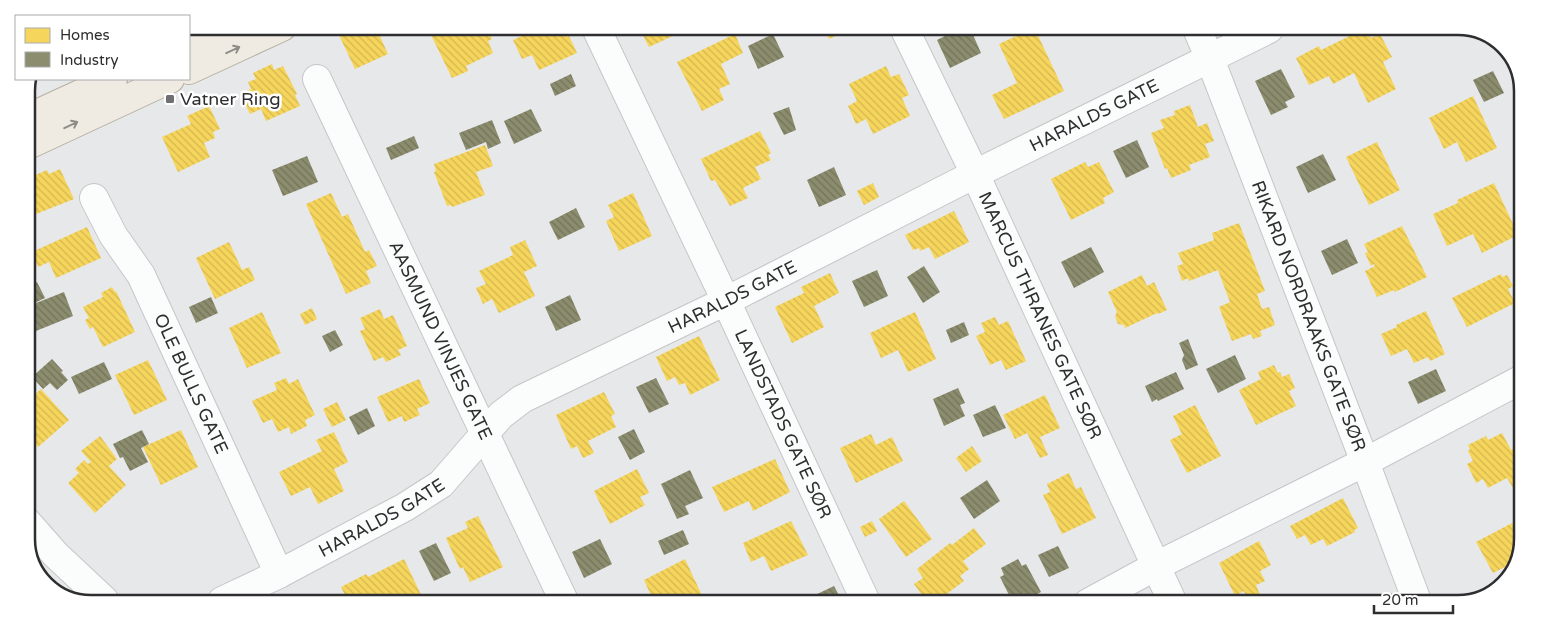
<svg xmlns="http://www.w3.org/2000/svg" width="1549" height="630" font-family="'Varela Round',sans-serif">
  <style>
    .homes { fill: url(#homes-back-hatch) }
    .industry { fill: url(#industry-back-hatch) }
    .lines { fill: none; stroke-linecap: round; stroke-linejoin: round }
    .minor-casing { stroke: #c6c6c8; stroke-width: 30 }
    .major-casing { stroke: #b6b0a1; stroke-width: 30 }
    .minor { stroke: #fbfcfc; stroke-width: 28 }
    .major { stroke: #efebe2; stroke-width: 28 }
    .oneway { stroke: #8e8c89 }
    .poi-dot { fill: #6f6f71; stroke: #fff; stroke-width: 2 }
    .labels { text-anchor: middle; dominant-baseline: central; stroke-width: 5; stroke-linejoin: round; paint-order: stroke }
    .poi-label { font-size: 18px; fill: #2e2e30; stroke: #fff; text-anchor: start }
    .street-label { font-size: 18px; fill: #2e2e30; stroke: #fff }
    .rim { fill: none; stroke: #2e2e30; stroke-width: 2.5 }
  </style>
  <defs>
    <pattern id="homes-back-hatch" width="6" height="6" patternUnits="userSpaceOnUse" patternTransform="scale(1.25)"><rect width="6" height="6" fill="#f6d55c"/><path d="M-1 5l2 2M0 0l6 6M5-1l2 2" fill="none" stroke="#d3b750"/></pattern>
    <pattern id="industry-back-hatch" width="6" height="6" patternUnits="userSpaceOnUse" patternTransform="scale(1.25)"><rect width="6" height="6" fill="#8c8c6e"/><path d="M-1 5l2 2M0 0l6 6M5-1l2 2" fill="none" stroke="#73735b"/></pattern>
  </defs>
  <rect width="100%" height="100%" fill="#e7e8ea"/>
  <path class="homes" d="M351 27H395L379 34 388 54 355 69 338 33Z
    M448 27H487L492 39 488 41 493 53 466 66 468 71 452 78 431 35Z
    M541 27H563L567 37 569 36 577 53 539 70 532 55 522 59 513 40Z
    M633 28H690L649 47 641 31 635 34Z
    M824 28H853L829 39Z
    M1032 29H1035L1064 91 1004 119 992 95 1017 83 999 44Z
    M1364 29H1367L1371 38 1380 34 1392 57 1383 62 1396 89 1368 103 1354 73 1333 84 1329 76 1309 85 1296 58 1319 46 1321 50Z
    M735 34 743 53 721 64 730 84 719 89 724 100 702 111 677 62Z
    M272 64 274 70 283 66 297 94 295 95 300 106 266 121 261 109 250 114 240 94 251 89 248 82 256 79 253 73Z
    M886 66 891 77 899 74 909 95 902 98 910 116 873 134 866 119 856 124 848 106 857 101 849 84Z
    M1473 96 1497 148 1466 162 1457 142 1444 149 1429 118Z
    M1190 105 1198 127 1207 123 1214 141 1205 144 1210 157 1189 165 1191 170 1171 178 1167 168 1165 169 1151 133 1164 128 1160 120 1175 115 1174 111Z
    M209 106 220 129 213 132 215 138 204 143 210 157 178 172 162 137 191 124 187 116Z
    M760 131 771 153 768 155 771 160 755 167 761 179 743 188 748 198 730 206 715 180 711 181 701 159Z
    M1377 142 1400 190 1369 205 1346 157Z
    M485 145 493 166 476 172 485 195 452 207 451 205 447 206 434 172 436 171 434 164Z
    M1085 162 1088 167 1099 162 1114 192 1103 198 1105 203 1071 220 1051 179Z
    M60 169 74 199 26 218V179L47 170 49 174Z
    M873 183 879 197 864 205 857 191Z
    M1494 183 1518 235 1482 253 1473 234 1447 246 1433 214 1458 203 1457 200Z
    M331 193 342 217 348 214 365 252 369 250 377 266 366 271 371 283 346 294 306 204Z
    M633 193 652 236 619 251 606 221 614 217 608 205Z
    M954 211 969 242 935 259 929 247 920 251 919 248 913 250 905 235Z
    M1239 223 1265 291 1257 294 1262 309 1269 307 1275 325 1260 331 1262 336 1253 339 1251 334 1232 341 1219 307 1230 302 1218 270 1189 281 1188 278 1182 281 1177 266 1183 264 1178 253 1214 240 1212 233Z
    M1402 226 1427 277 1395 292 1394 290 1377 297 1365 271 1375 266 1374 264 1371 266 1365 253 1368 252 1364 244Z
    M87 227 101 258 56 278 49 262 38 267 32 252Z
    M525 240 537 266 524 272 535 296 499 313 492 299 483 304 476 288 486 284 479 271 513 255 510 247Z
    M229 242 242 270 249 267 255 280 215 299 196 258Z
    M830 273 839 293 814 306 824 327 792 343 775 307 804 293 801 287Z
    M1501 274 1502 277 1507 275 1513 286 1508 289 1515 303 1467 327 1452 298Z
    M1142 275 1147 286 1154 282 1167 310 1158 314 1157 313 1125 328 1124 325 1118 324 1115 316 1117 312 1108 292Z
    M112 287 115 292 116 291 135 332 103 347 93 327 90 329 85 320 89 318 83 307 103 297 101 293Z
    M312 308 317 319 305 325 300 314Z
    M380 309 384 319 393 315 407 346 398 350 401 355 386 362 383 357 374 361 360 331 365 329 360 318Z
    M1426 311 1445 354 1430 361 1428 357 1414 363 1407 349 1391 356 1381 334 1397 327 1396 325Z
    M262 312 281 353 247 368 229 328Z
    M915 312 936 359 908 372 898 350 881 358 870 333Z
    M995 317 999 325 1008 321 1026 361 1006 370 1001 360 990 365 976 336 985 332 981 323Z
    M699 336 720 380 690 395 685 383 679 385 675 377 667 381 656 357Z
    M148 360 167 400 134 415 115 375Z
    M1274 365 1278 373 1280 372 1282 377 1289 374 1295 388 1289 391 1296 406 1256 425 1239 390 1261 379 1258 372Z
    M286 378 289 384 298 379 315 415 305 420 307 426 291 434 289 427 278 432 272 419 263 423 252 401 277 390 274 383Z
    M419 379 430 403 417 409 420 415 404 422 402 416 388 422 377 397Z
    M41 389 69 420 38 447 26 435V403Z
    M604 392 615 414 611 416 616 427 588 441 594 453 583 458 577 446 571 449 556 415Z
    M1045 395 1060 428 1040 437 1048 455 1040 458 1027 433 1015 439 1003 415Z
    M337 402 346 420 332 427 323 409Z
    M1195 405 1221 456 1187 473 1170 440 1182 434 1173 416Z
    M181 430 198 467 161 485 143 447Z
    M334 432 348 462 334 469 344 491 318 504 310 487 291 496 279 472 322 451 316 440Z
    M1502 433 1511 450 1520 445V484L1513 488 1507 478 1488 488 1483 479 1476 483 1467 464 1473 461 1468 451 1470 449 1468 445 1486 436 1488 440Z
    M871 434 876 445 892 437 903 461 856 483 840 448Z
    M100 436 117 459 109 466 126 485 95 513 68 483 79 473 75 469 84 460 88 464 91 462 81 451Z
    M972 446 982 461 966 472 956 458Z
    M775 459 790 492 753 511 749 501 724 512 712 487Z
    M637 469 649 493 640 497 645 505 610 524 594 491Z
    M1069 473 1076 489 1081 487 1096 518 1062 534 1043 495 1050 492 1047 484Z
    M1343 498 1358 528 1354 530 1355 532 1327 546 1323 539 1311 545 1305 535 1297 539 1290 526Z
    M904 501 932 539 906 557 879 519Z
    M478 516 503 567 470 582 463 567 460 569 446 538 468 528 465 522Z
    M791 521 808 555 771 571 764 556 751 562 743 543Z
    M872 521 877 531 865 537 860 527Z
    M1512 523 1519 536V560L1512 570 1509 565 1493 573 1476 542Z
    M974 528 986 544 963 561 969 569 960 576 964 581 936 602H927L914 584 923 578 917 569 950 543 952 545Z
    M1259 541 1271 565 1260 571 1265 581 1256 585 1260 595 1248 601 1244 591 1235 596 1219 563Z
    M404 559 424 601H401L398 595 386 601H348L341 587 366 574 368 577Z
    M685 559 705 602H654L644 580Z"/>
  <path class="industry" d="M961 28H970L981 53 950 68 937 40Z
    M773 34 784 57 758 69 748 46Z
    M1281 69 1295 97 1285 102 1288 107 1271 115 1255 81Z
    M1493 71 1504 93 1484 102 1473 80Z
    M571 74 576 86 555 96 550 84Z
    M789 107 796 130 784 135 773 113Z
    M531 109 542 131 514 144 504 121Z
    M492 120 501 143 488 149 486 142 466 150 459 133Z
    M414 136 419 148 391 160 386 148Z
    M1137 140 1149 167 1126 178 1113 151Z
    M1323 154 1336 180 1308 193 1296 167Z
    M307 156 318 182 283 196 272 170Z
    M834 167 846 195 819 207 807 180Z
    M576 208 585 227 558 240 549 222Z
    M1347 239 1358 263 1332 275 1321 251Z
    M1091 247 1104 272 1074 288 1061 262Z
    M924 266 940 292 923 303 907 277Z
    M877 270 888 296 864 307 852 281Z
    M37 282 45 298 26 307V288Z
    M64 292 73 316 36 331 26 307Z
    M570 295 581 320 556 331 545 307Z
    M211 297 218 313 196 323 189 307Z
    M964 322 969 335 951 343 946 330Z
    M335 330 343 345 330 352 322 336Z
    M1188 339 1198 365 1186 370 1182 360 1184 355 1179 343Z
    M1235 355 1246 379 1218 393 1206 369Z
    M52 359 63 371 61 372 68 380 57 390 50 383 43 389 32 377Z
    M104 362 112 379 79 394 71 377Z
    M1436 369 1446 391 1418 404 1408 382Z
    M1176 372 1184 389 1158 401 1157 399 1152 402 1145 386Z
    M656 378 669 404 649 413 636 387Z
    M958 388 965 403 960 405 965 416 944 426 933 399Z
    M995 405 1006 428 983 437 973 415Z
    M367 408 375 426 358 435 349 417Z
    M634 429 645 452 630 460 618 437Z
    M142 430 149 444 141 448 148 462 130 471 123 457 120 458 113 444Z
    M690 470 703 498 685 506 689 514 677 519 661 484Z
    M987 480 1000 501 974 519 960 498Z
    M683 530 689 544 664 555 658 541Z
    M600 539 612 564 584 578 572 552Z
    M436 543 451 573 434 581 419 551Z
    M1058 546 1069 568 1049 577 1038 555Z
    M1018 559 1022 566 1026 564 1041 592 1021 603H1013L1000 577 1004 575 1001 568Z
    M834 586 841 599 834 602H813L811 597Z
    M334 594 337 601H320Z"/>
  <g class="lines">
    <g class="minor-casing">
      <g id="minor">
        <path id="s1" d="M596 28 726 301 866 602"/>
        <path id="s2" d="M904 28 975 174 1173 603"/>
        <path id="s3" d="M1197 29 1210 59 1365 462 1418 604"/>
        <path id="s4" d="M317 79 564 601"/>
        <path id="s5" d="M94 198 113 235 141 275 279 574"/>
        <path d="M26 521 56 555 104 600"/>
        <path id="s6" d="M222 601 279 574 405 507 441 484 501 415 522 399 726 301 975 174 1269 29"/>
        <path d="M1088 603 1156 566 1365 462 1520 380"/>
      </g>
    </g>
    <g class="major-casing">
      <path id="major" d="M189 44 225 27
        M189 70 282 27
        M26 119 113 79
        M26 146 170 79"/>
    </g>
    <use href="#minor" class="minor"/>
    <use href="#major" class="major"/>
  </g>
  <defs><path id="oneway-shaft" d="M-6 0H5M1.5-3L5.5 0L1.5 3" fill="none" stroke-width="1.6" stroke-linecap="round" stroke-linejoin="round" transform="scale(1.25)"/></defs>
  <g class="oneway">
    <use href="#oneway-shaft" transform="translate(233 50) rotate(-25)"/>
    <use href="#oneway-shaft" transform="translate(71 125) rotate(-25)"/>
  </g>
  <rect class="poi-dot" x="165" y="94" width="10" height="10" rx="2.5"/>
  <g class="labels">
    <g class="poi-label">
      <text x="180" y="99">Vatner Ring</text>
    </g>
    <g class="street-label">
      <text stroke="none"><textPath href="#s6" startOffset="1005">HARALDS GATE</textPath></text>
      <text stroke="none"><textPath href="#s6" startOffset="600">HARALDS GATE</textPath></text>
      <text stroke="none"><textPath href="#s2" startOffset="318">MARCUS THRANES GATE SØR</textPath></text>
      <text stroke="none"><textPath href="#s3" startOffset="308">RIKARD NORDRAAKS GATE SØR</textPath></text>
      <text stroke="none"><textPath href="#s4" startOffset="289">AASMUND VINJES GATE</textPath></text>
      <text stroke="none"><textPath href="#s5" startOffset="210">OLE BULLS GATE</textPath></text>
      <text stroke="none"><textPath href="#s1" startOffset="438">LANDSTADS GATE SØR</textPath></text>
      <text stroke="none"><textPath href="#s6" startOffset="180">HARALDS GATE</textPath></text>
    </g>
  </g>
  <path d="M0 0H1549V630H0ZM91 35H1458A56 56 0 0 1 1514 91V539A56 56 0 0 1 1458 595H91A56 56 0 0 1 35 539V91A56 56 0 0 1 91 35Z" fill="#fff" fill-rule="evenodd"/>
  <path class="rim" d="M91 35H1458A56 56 0 0 1 1514 91V539A56 56 0 0 1 1458 595H91A56 56 0 0 1 35 539V91A56 56 0 0 1 91 35Z"/>
  <rect x="15" y="15" width="175" height="65" fill="#ffffff" stroke="#ababac"/>
  <rect x="25" y="28" width="25" height="15" fill="#f6d55c" stroke="#ababac"/>
  <text x="60" y="40" font-size="15" fill="#2e2e30">Homes</text>
  <rect x="25" y="52" width="25" height="15" fill="#8c8c6e" stroke="#ababac"/>
  <text x="60" y="65" font-size="15" fill="#2e2e30">Industry</text>
  <path d="M1374 605v8h79v-8" fill="none" stroke="#2e2e30" stroke-width="2.5"/>
  <text x="1382" y="605" font-size="15" fill="#2e2e30" stroke="#ffffff" stroke-width="4" paint-order="stroke">20 m</text>
</svg>
